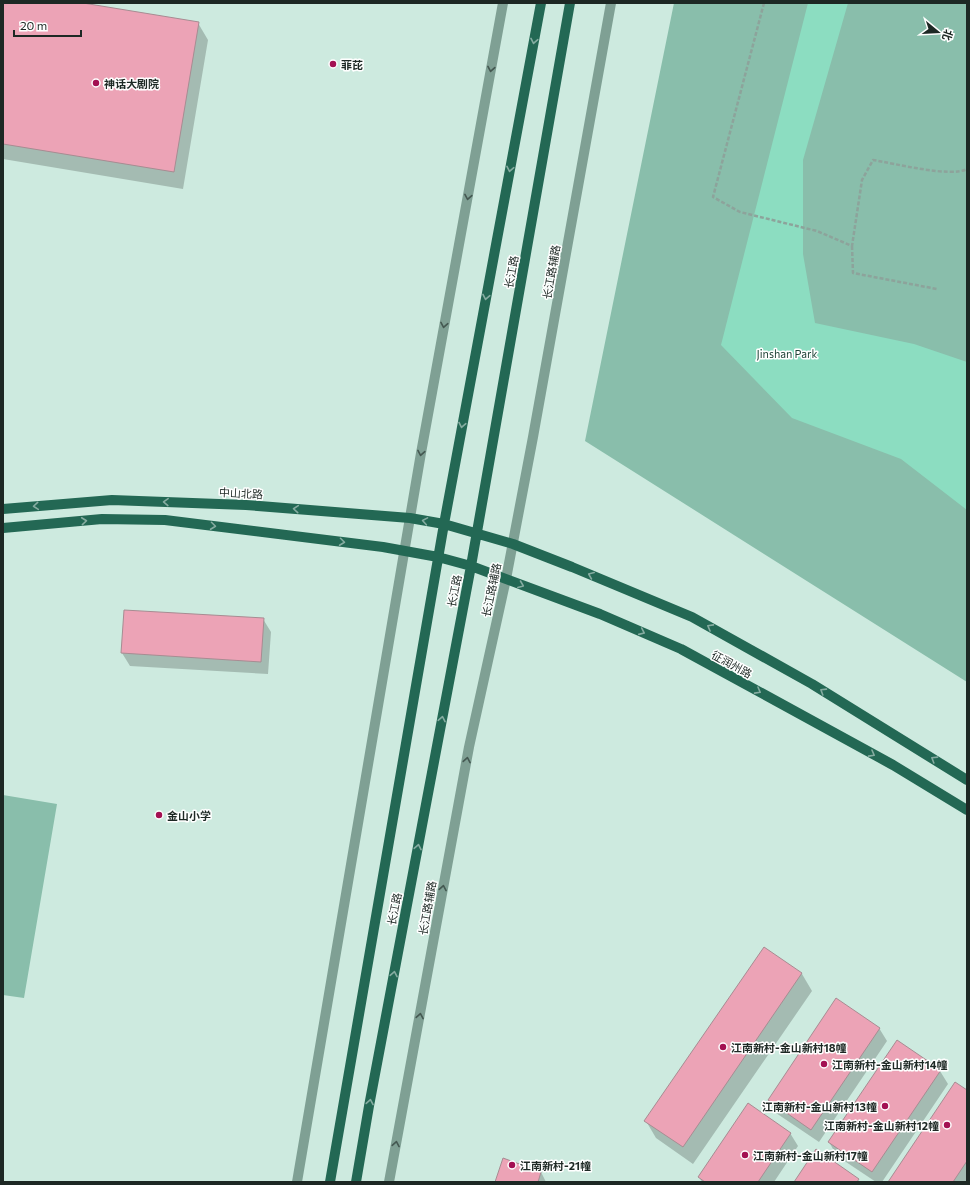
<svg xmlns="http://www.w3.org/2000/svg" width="970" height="1185" font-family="Commissioner,'Noto Sans SC',sans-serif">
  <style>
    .green { fill: #89beab }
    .water { fill: #8cddc1 }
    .shadow { fill: #0003 }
    .building { fill: #eca3b6; stroke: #a78c92 }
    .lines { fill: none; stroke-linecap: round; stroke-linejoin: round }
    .path { stroke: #8da39b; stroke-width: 2.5; stroke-dasharray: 4 2; stroke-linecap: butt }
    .minor { stroke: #7fa094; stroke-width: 10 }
    .major { stroke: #236854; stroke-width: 10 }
    .oneway { stroke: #86aca1 }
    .oneway2 { stroke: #445851 }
    .poi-dot { fill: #a31052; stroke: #fff; stroke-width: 1.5 }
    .labels { text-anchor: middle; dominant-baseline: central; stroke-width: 3; stroke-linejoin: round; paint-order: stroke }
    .poi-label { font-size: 11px; font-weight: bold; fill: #1d2824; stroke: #fff; text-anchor: start }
    .street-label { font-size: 11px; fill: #1d2824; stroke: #fff }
    .park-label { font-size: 11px; fill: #1d4236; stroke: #fff }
  </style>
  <rect width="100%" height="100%" fill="#cdeadf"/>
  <path class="green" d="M674 3H967V682L585 441Z
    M3 795 57 804 24 998 3 995Z"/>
  <path class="water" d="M808 3H848L803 160V254L815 323 914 344 967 362V510L901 459 792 418 721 345Z"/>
  <path class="shadow" d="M3 3H77L198 23 208 40 183 189 3 159Z
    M125 611 263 619 271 632 268 674 130 666 122 653Z
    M765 949 802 974 812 991 693 1164 656 1138 646 1121Z
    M879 1028 887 1041 819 1142 776 1113 769 1100Z
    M940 1071 948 1084 882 1182H876L837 1156 829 1142Z
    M967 1091V1182H890Z
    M790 1133 798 1146 774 1182H702L699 1177Z
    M541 1172 546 1182H496Z"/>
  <path class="building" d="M3 3H83L199 22 174 172 3 144Z
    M124 610 264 618 261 662 121 653Z
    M764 947 802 973 683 1147 644 1121Z
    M836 998 880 1028 811 1130 768 1100Z
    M897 1040 941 1070 872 1172 828 1142Z
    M955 1082 967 1090V1161L953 1182H888Z
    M748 1103 791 1133 758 1182H705L698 1177Z
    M816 1149 859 1179 857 1182H794Z
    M503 1158 541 1172 538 1182H495Z"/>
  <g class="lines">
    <path class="path" d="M764 3 713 197 740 212 817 231 852 246 862 180 873 160C893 163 951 178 967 169
      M852 246 853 273 937 289"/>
    <path class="minor" d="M297 1182 421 453 503 3
      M389 1182 469 747 506 579 533 437 611 3"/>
    <path class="major" d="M3 509 112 500 246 505 410 518 444 524 513 544 572 567 692 617 812 684 967 780
      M3 528 102 519 165 520 383 547 438 557 471 566 600 614 681 649 893 765 967 810
      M330 1182 444 524 541 3
      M356 1182 369 1106 471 566 570 3"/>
  </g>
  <defs><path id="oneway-chevron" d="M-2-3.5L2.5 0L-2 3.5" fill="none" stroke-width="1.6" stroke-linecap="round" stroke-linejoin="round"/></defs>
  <g class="oneway">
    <use href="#oneway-chevron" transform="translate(534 41) rotate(101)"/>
    <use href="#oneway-chevron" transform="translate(510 169) rotate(101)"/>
    <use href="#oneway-chevron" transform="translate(486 297) rotate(101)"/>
    <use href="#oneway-chevron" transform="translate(462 425) rotate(101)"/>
    <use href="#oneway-chevron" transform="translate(166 502) rotate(-178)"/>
    <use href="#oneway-chevron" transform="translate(36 506) rotate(175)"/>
    <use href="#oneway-chevron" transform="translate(296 509) rotate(-175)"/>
    <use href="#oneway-chevron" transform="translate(84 521) rotate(-6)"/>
    <use href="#oneway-chevron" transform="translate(425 521) rotate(-170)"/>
    <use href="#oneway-chevron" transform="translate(213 526) rotate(7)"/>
    <use href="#oneway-chevron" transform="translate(342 542) rotate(7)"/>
    <use href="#oneway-chevron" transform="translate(591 575) rotate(-157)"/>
    <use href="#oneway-chevron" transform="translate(521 585) rotate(22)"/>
    <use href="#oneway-chevron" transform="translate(710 627) rotate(-151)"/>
    <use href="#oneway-chevron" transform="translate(642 632) rotate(24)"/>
    <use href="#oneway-chevron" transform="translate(758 691) rotate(29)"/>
    <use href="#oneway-chevron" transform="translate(823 691) rotate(-148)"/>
    <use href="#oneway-chevron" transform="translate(442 719) rotate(-79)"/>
    <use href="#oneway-chevron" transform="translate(872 754) rotate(29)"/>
    <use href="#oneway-chevron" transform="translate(934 759) rotate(-148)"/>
    <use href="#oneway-chevron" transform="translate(418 847) rotate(-79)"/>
    <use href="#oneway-chevron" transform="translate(394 974) rotate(-79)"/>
    <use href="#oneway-chevron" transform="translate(370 1102) rotate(-80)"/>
  </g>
  <g class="oneway2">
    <use href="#oneway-chevron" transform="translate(491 69) rotate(100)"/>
    <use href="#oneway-chevron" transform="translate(468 197) rotate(100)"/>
    <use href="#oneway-chevron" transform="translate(444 325) rotate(100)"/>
    <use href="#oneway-chevron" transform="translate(421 453) rotate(100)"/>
    <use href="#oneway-chevron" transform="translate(467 760) rotate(-80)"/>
    <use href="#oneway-chevron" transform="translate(443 888) rotate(-80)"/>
    <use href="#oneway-chevron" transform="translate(420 1016) rotate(-80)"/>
    <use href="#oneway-chevron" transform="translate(396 1144) rotate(-80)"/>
  </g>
  <g class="poi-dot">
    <circle cx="333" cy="64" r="4"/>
    <circle cx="96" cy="83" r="4"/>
    <circle cx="159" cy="815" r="4"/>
    <circle cx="723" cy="1047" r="4"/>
    <circle cx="824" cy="1064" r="4"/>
    <circle cx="885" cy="1106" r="4"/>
    <circle cx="947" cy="1125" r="4"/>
    <circle cx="745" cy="1155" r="4"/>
    <circle cx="512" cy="1165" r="4"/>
  </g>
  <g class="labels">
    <g class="poi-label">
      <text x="341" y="64">菲芘</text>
      <text x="104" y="83">神话大剧院</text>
      <text x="167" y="815">金山小学</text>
      <text x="731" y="1047">江南新村-金山新村18幢</text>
      <text x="832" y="1064">江南新村-金山新村14幢</text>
      <text x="877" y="1106" text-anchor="end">江南新村-金山新村13幢</text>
      <text x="939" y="1125" text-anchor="end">江南新村-金山新村12幢</text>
      <text x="753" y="1155">江南新村-金山新村17幢</text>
      <text x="520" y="1165">江南新村-21幢</text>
    </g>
    <g class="street-label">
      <text transform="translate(511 272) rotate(-80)">长江路</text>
      <text transform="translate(551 272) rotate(-80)">长江路辅路</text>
      <text transform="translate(241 493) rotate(3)">中山北路</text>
      <text transform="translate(491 590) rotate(-78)">长江路辅路</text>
      <text transform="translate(454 591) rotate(-79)">长江路</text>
      <text transform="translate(732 664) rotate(29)">征润州路</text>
      <text transform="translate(427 908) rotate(-80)">长江路辅路</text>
      <text transform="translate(394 909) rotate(-79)">长江路</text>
    </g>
    <g class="park-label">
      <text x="787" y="353">Jinshan Park</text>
    </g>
  </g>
  <rect width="970" height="1185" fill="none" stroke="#1d2824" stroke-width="8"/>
  <g transform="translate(938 32) rotate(108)" stroke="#ffffff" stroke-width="3" paint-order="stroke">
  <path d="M0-3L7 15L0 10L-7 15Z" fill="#1d2824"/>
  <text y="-6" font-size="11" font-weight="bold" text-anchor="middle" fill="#1d2824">北</text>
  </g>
  <path d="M14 30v6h67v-6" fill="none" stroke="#1d2824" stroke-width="2"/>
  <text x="20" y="30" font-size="12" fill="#1d2824" stroke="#ffffff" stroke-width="3" paint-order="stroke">20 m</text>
</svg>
